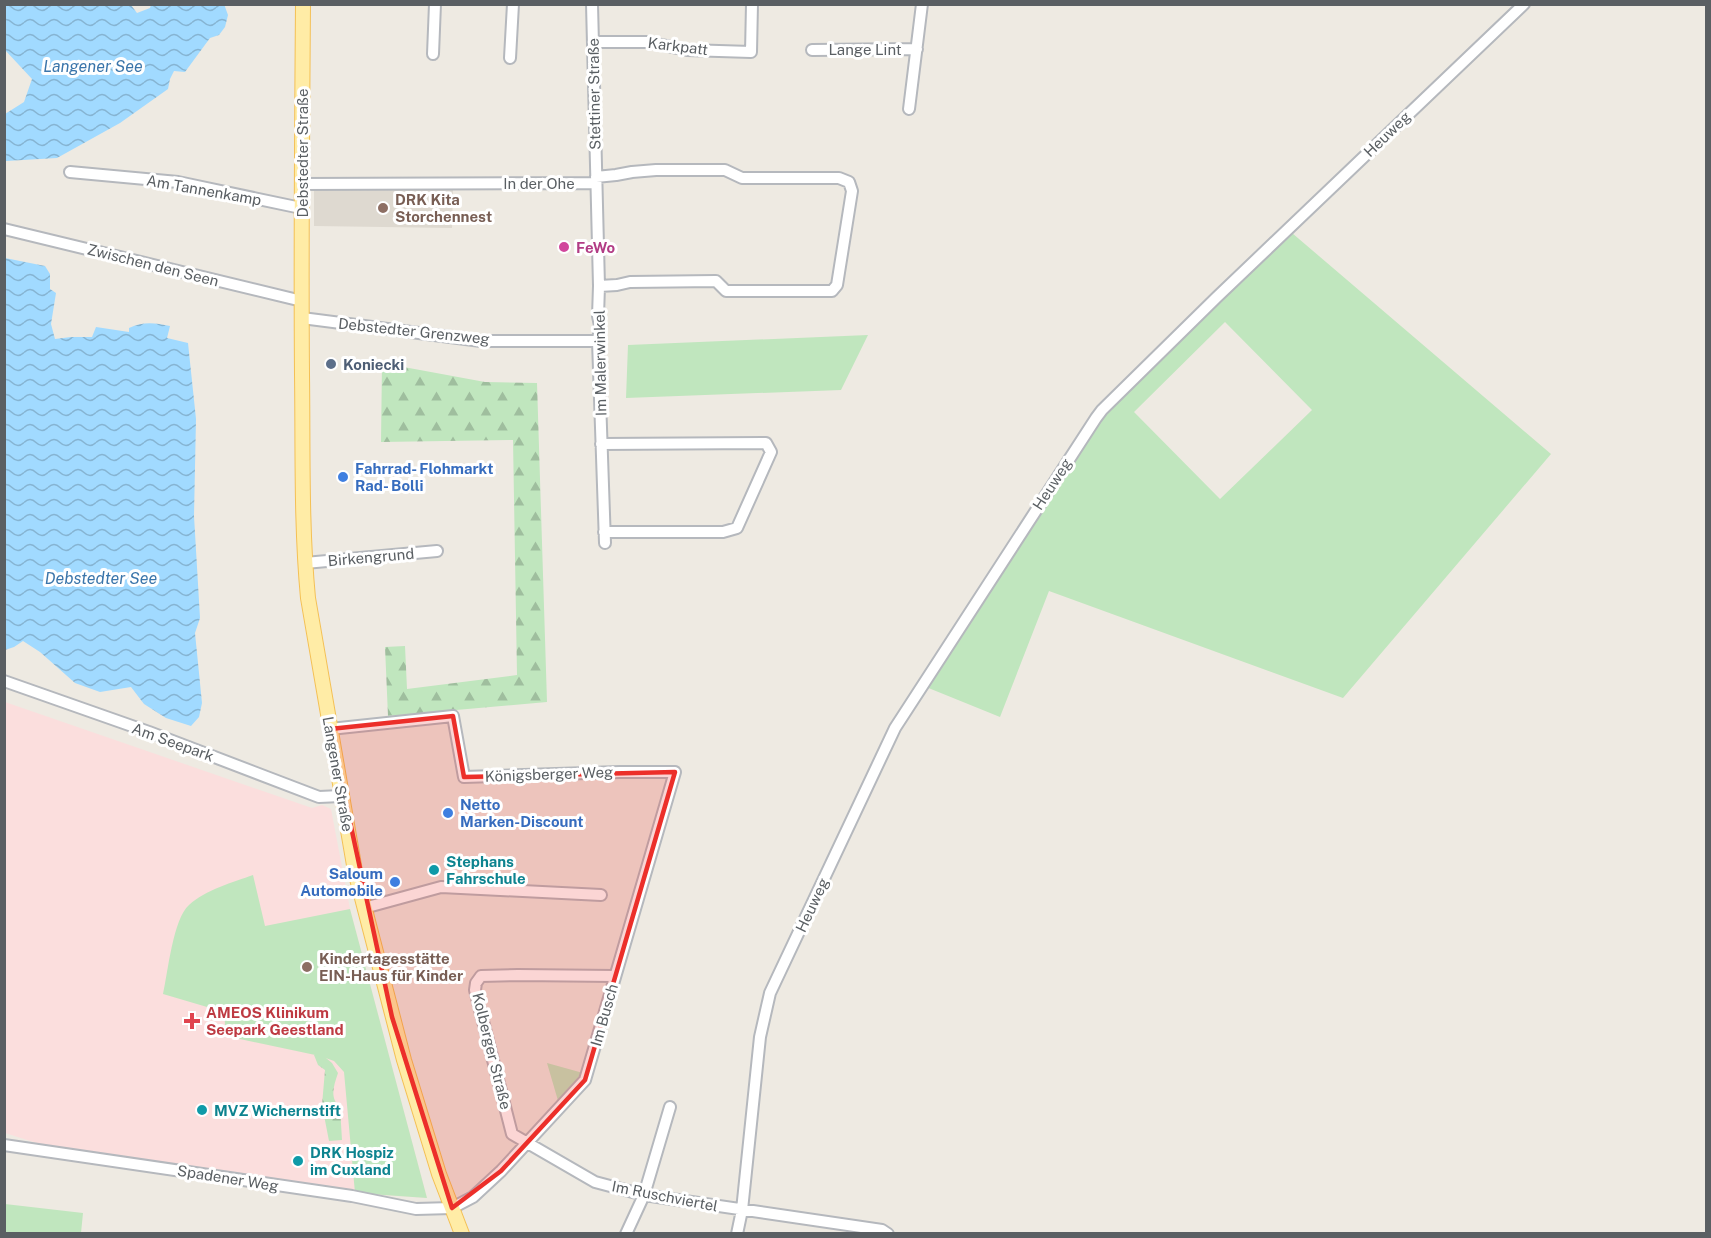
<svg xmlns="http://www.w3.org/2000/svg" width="1711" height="1238" font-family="'Public Sans',sans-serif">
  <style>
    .education { fill: #ded9d0 }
    .medical { fill: #fbdedd }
    .green { fill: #c0e6be; fill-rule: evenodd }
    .forest { fill: url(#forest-firs) }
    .water { fill: url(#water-waves) }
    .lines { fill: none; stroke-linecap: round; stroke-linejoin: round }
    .minor-casing { stroke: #b5b8bd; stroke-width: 14 }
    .major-casing { stroke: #f4c055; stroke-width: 16 }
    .minor { stroke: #fff; stroke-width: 10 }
    .major { stroke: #ffeca6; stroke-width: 14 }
    .marked { fill: #ec2f2a; fill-opacity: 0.2; stroke: #ec2f2a; stroke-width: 4.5; stroke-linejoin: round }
    .education-dot { fill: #8d6e63; stroke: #fff; stroke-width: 2 }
    .hotel-dot { fill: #d1479c; stroke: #fff; stroke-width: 2 }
    .service-dot { fill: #5c6f8a; stroke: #fff; stroke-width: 2 }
    .shop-dot { fill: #3f7fe0; stroke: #fff; stroke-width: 2 }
    .culture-dot { fill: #0f9aa8; stroke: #fff; stroke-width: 2 }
    .health-dot { fill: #e0444e; stroke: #fff; stroke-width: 2 }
    .labels { text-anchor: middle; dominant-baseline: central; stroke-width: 6; stroke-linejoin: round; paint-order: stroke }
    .street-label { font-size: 15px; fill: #5a5f63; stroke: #fff }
    .education-label { font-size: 15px; font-weight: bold; fill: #785e54; stroke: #fff; text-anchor: start }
    .hotel-label { font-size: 15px; font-weight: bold; fill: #b23c85; stroke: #fff; text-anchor: start }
    .service-label { font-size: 15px; font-weight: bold; fill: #4e5e75; stroke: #fff; text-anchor: start }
    .shop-label { font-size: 15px; font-weight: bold; fill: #366cbe; stroke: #fff; text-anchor: start }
    .culture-label { font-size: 15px; font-weight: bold; fill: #0d838f; stroke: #fff; text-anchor: start }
    .health-label { font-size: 15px; font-weight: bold; fill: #be3a42; stroke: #fff; text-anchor: start }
    .water-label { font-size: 16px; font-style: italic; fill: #3a75aa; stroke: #fff }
  </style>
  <defs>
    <pattern id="forest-firs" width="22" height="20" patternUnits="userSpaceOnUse" patternTransform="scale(1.5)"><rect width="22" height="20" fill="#c0e6be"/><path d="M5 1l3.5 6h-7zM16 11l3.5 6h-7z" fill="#9fbe9e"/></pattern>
    <pattern id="water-waves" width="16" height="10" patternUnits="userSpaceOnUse" patternTransform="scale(1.5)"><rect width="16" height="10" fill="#a1daff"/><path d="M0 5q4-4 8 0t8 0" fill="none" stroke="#86b4d2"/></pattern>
  </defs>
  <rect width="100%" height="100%" fill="#eeeae2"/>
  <path class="education" d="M314 188 453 189 452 228 314 226Z"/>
  <path class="medical" d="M5 702 312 808 322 805 331 809 350 909 427 1198 355 1193 43 1145 5 1133Z"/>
  <path class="green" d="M1292 233 1551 454 1343 698 1049 591 1000 717 926 687 1105 411ZM1225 322 1312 410 1220 499 1134 412Z
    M868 335 841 390 626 398 628 345Z
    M253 875 265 926 350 909 427 1198 355 1193 344 1072 334 1061 320 1056 226 1036 224 1012 163 994C168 972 173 919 189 905 205 890 234 882 253 875Z
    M547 1063 583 1073 580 1082 559 1104Z
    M5 1204 83 1213 81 1233H5Z"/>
  <path class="forest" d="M382 363 485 382 537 383 547 702 388 716 385 647 405 646 407 689 517 675 513 440 381 442Z
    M319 1052 332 1063 338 1073C334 1085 329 1098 340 1107L342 1140 329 1141 322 1105 325 1070 318 1065 314 1055Z"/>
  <path class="water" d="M5 4 131 5 137 13 150 8 151 5 224 4 228 15 225 27 219 35 210 38 185 72 174 71 170 79 168 89 120 123 57 158 6 161H4L5 114 24 102 32 79 5 50Z
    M5 258 45 266 50 274V289L56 293 51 324 55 339 71 337H92L96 327 129 332V328C144 321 155 323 170 326L167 338 188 343 196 419 194 516 200 618 195 633 202 703 199 717 191 726 166 718 144 704 131 687 100 692 75 683 40 652 23 641 14 647 5 650Z"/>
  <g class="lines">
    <g class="minor-casing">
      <path id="minor" d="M592 4 599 286 598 316 600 326 598 341 605 543
        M593 42H647L687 50 751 52 752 4
        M812 50 917 49
        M433 54 435 4
        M510 58 513 4
        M909 109 922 4
        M70 172 178 182 301 208
        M596 177 616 175 632 172 656 170H725L742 178H839L849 182 852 191 837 285 832 291H726L716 281 630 282 617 285 599 286
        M301 184 596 183
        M4 229 302 301
        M302 318 481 341H598
        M601 444 766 443 771 452 737 528 723 532H604
        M305 563 437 551
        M4 681 149 732 319 797 341 796
        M364 908 441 887 601 895
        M615 976 518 975 481 976 476 983 475 990 512 1134 595 1182 644 1195 882 1230 888 1234
        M4 1145 352 1196 416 1209 452 1208 473 1197 501 1171 585 1080 675 772H620L464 777 453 716 330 729
        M626 1234 644 1195 670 1107
        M737 1234 742 1210 760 1037 770 993 895 728 1096 418 1102 410 1217 297 1524 4"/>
    </g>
    <g class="major-casing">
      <path id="major" d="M303 4C302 128 301 251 302 374 303 449 301 524 308 598L355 871 404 1060 439 1174 462 1234"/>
    </g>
    <use href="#minor" class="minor"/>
    <use href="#major" class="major"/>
  </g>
  <path class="marked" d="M453 716 464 777 675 772 585 1080 501 1171 452 1208 392 1017 330 729Z"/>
  <g class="education-dot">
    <circle cx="383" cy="208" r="6"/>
    <circle cx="307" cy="967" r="6"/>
  </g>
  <circle class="hotel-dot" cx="564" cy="247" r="6"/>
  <circle class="service-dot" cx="331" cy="364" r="6"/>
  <g class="shop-dot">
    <circle cx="343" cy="477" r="6"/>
    <circle cx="448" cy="813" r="6"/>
    <circle cx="395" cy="882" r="6"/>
  </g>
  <g class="culture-dot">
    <circle cx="434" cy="870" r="6"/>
    <circle cx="202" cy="1110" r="6"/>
    <circle cx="298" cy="1161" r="6"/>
  </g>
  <path class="health-dot" d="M189 1012h6v6h6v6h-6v6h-6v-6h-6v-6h6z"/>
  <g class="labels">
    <g class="street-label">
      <text transform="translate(678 46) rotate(7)">Karkpatt</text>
      <text x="865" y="49">Lange Lint</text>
      <text transform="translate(594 94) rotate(-91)">Stettiner Straße</text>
      <text transform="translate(1387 134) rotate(-44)">Heuweg</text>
      <text transform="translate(302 153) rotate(-90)">Debstedter Straße</text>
      <text x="539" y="183">In der Ohe</text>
      <text transform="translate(204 190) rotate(10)">Am Tannenkamp</text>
      <text transform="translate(153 265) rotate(14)">Zwischen den Seen</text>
      <text transform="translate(414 331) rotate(6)">Debstedter Grenzweg</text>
      <text transform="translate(600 363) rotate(-91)">Im Malerwinkel</text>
      <text transform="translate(1052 484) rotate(-57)">Heuweg</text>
      <text transform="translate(371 557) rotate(-5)">Birkengrund</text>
      <text transform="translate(173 742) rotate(20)">Am Seepark</text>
      <text transform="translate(338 774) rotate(80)">Langener Straße</text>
      <text transform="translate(549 774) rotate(-2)">Königsberger Weg</text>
      <text transform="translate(812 905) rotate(-65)">Heuweg</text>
      <text transform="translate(604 1015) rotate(-74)">Im Busch</text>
      <text transform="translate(492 1051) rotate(76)">Kolberger Straße</text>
      <text transform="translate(228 1178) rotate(9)">Spadener Weg</text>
      <text transform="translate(665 1196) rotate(11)">Im Ruschviertel</text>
    </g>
    <g class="education-label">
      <text x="395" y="199">DRK Kita<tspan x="395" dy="17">Storchennest</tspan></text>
      <text x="319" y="958">Kindertagesstätte<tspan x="319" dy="17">EIN-Haus für Kinder</tspan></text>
    </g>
    <g class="hotel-label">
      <text x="576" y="247">FeWo</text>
    </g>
    <g class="service-label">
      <text x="343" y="364">Koniecki</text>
    </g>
    <g class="shop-label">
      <text x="355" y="468">Fahrrad- Flohmarkt<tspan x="355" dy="17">Rad- Bolli</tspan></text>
      <text x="460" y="804">Netto<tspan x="460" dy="17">Marken-Discount</tspan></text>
      <text x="383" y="873" text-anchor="end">Saloum<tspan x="383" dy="17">Automobile</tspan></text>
    </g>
    <g class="culture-label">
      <text x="446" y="861">Stephans<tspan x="446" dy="17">Fahrschule</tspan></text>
      <text x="214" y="1110">MVZ Wichernstift</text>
      <text x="310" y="1152">DRK Hospiz<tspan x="310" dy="17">im Cuxland</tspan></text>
    </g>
    <g class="health-label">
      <text x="206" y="1012">AMEOS Klinikum<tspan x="206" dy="17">Seepark Geestland</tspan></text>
    </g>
    <g class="water-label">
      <text x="93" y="66">Langener See</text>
      <text x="101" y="578">Debstedter See</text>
    </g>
  </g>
  <rect width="1711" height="1238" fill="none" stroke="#5a5f63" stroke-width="12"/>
</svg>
